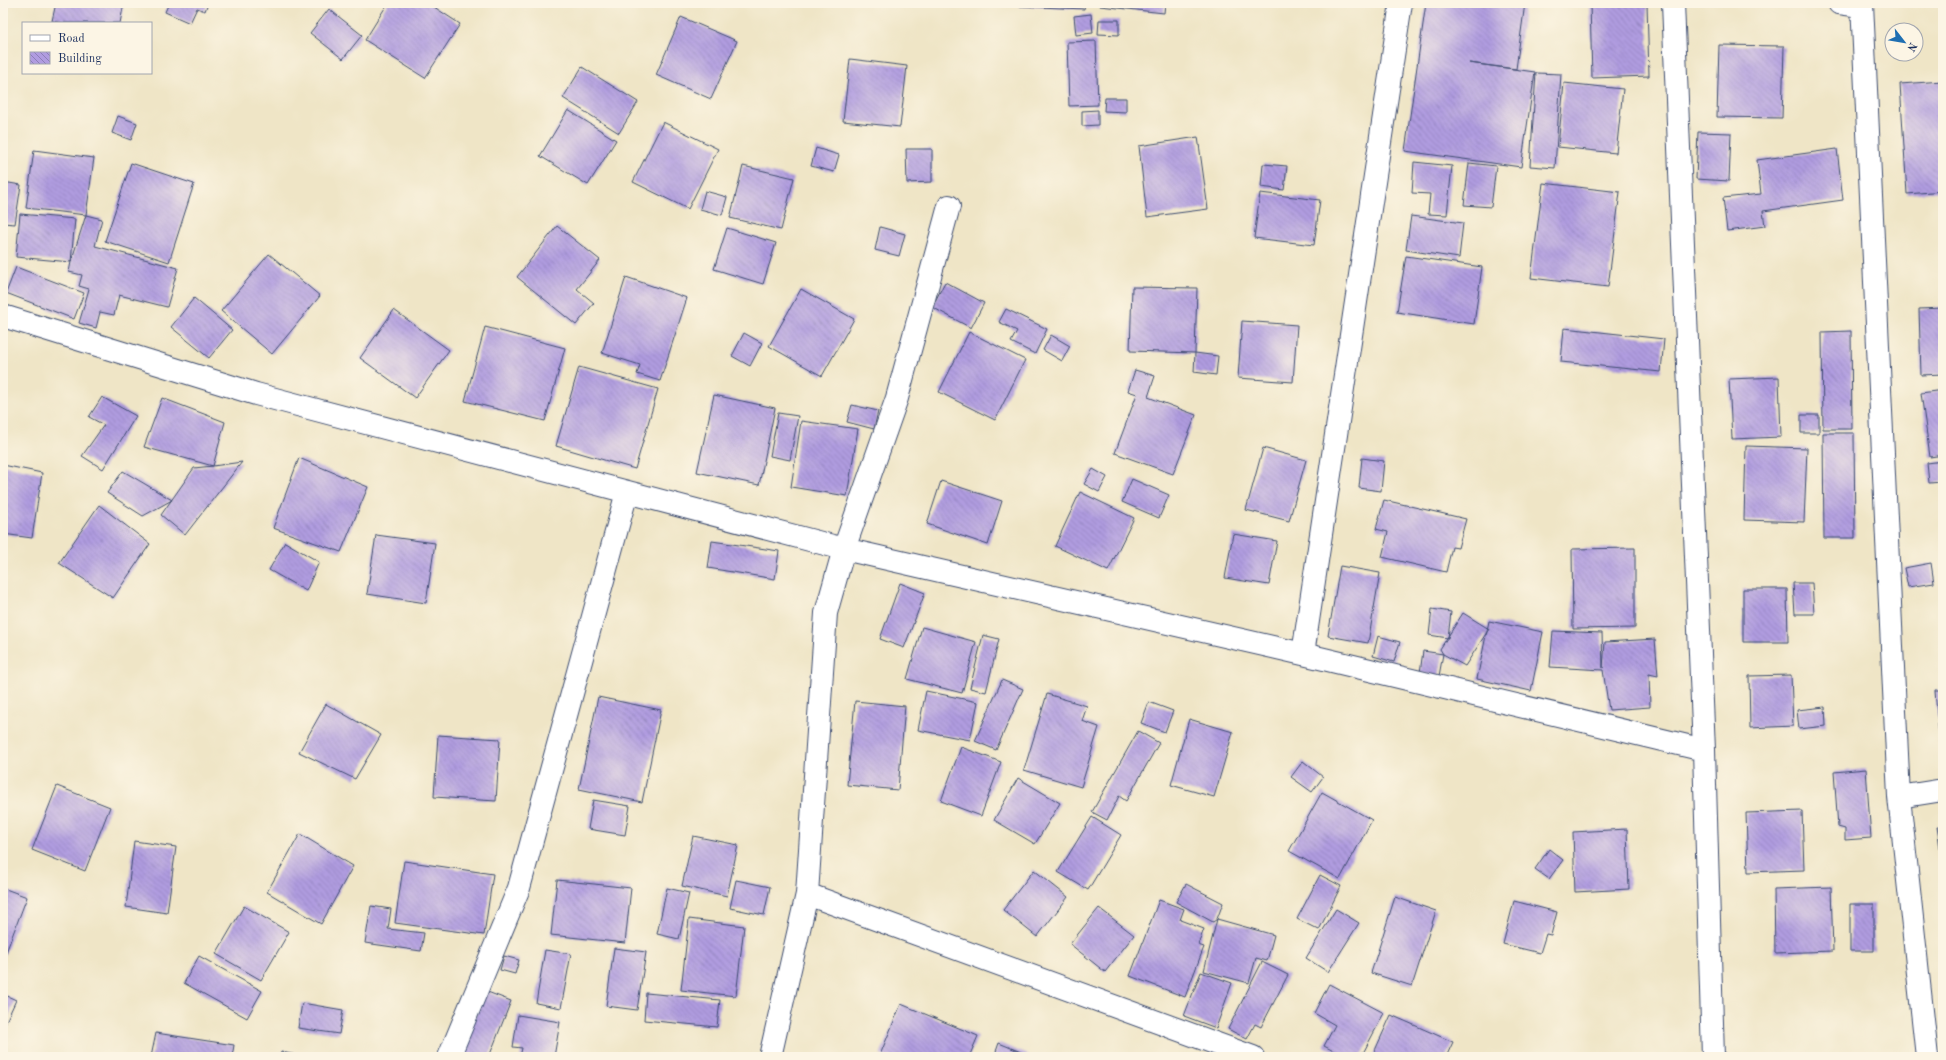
<svg xmlns="http://www.w3.org/2000/svg" width="1946" height="1060" font-family="'Old Standard TT',serif">
  <style>
    .building { fill: url(#building-back-hatch) }
    .lines { fill: none; stroke-linecap: round; stroke-linejoin: round }
    .minor-casing { stroke: #3b4a6e; stroke-width: 24 }
    .minor { stroke: #fff; stroke-width: 22 }
  </style>
  <defs>
    <pattern id="building-back-hatch" width="6" height="6" patternUnits="userSpaceOnUse"><rect width="6" height="6" fill="#b09ce0"/><path d="M-1 5l2 2M0 0l6 6M5-1l2 2" fill="none" stroke="#8e80b9"/></pattern>
  </defs>
  <rect width="100%" height="100%" fill="#fcf5e5"/>
  <filter id="ink" filterUnits="userSpaceOnUse"><feTurbulence type="fractalNoise" baseFrequency=".025" numOctaves="2"/><feDisplacementMap in="SourceGraphic" scale="8" xChannelSelector="R" yChannelSelector="G"/><feConvolveMatrix kernelMatrix="1 2 1 2 8 2 1 2 1" color-interpolation-filters="sRGB"/></filter>
  <filter id="wash" filterUnits="userSpaceOnUse"><feTurbulence type="fractalNoise" baseFrequency=".012" numOctaves="4" result="noise"/><feDisplacementMap in="SourceGraphic" scale="16" xChannelSelector="R" yChannelSelector="G"/><feGaussianBlur stdDeviation="0.9" result="paint"/><feColorMatrix in="noise" values="0 0 0 0 0 0 0 0 0 0 0 0 0 0 0 0 0 1.4 0 .05"/><feComposite in="paint" operator="in"/></filter>
  <g filter="url(#wash)">
    <rect width="100%" height="100%" fill="#efe5c6"/>
    <g id="blocks">
      <path class="building" d="M56 3H124L120 23H62L52 21Z
        M169 3H208L205 11 197 8 190 23 165 12Z
        M388 3H428L460 24 425 78 365 40Z
        M1017 3H1085L1084 9 1017 6Z
        M1100 3H1165L1164 13 1100 6Z
        M1426 3H1525L1516 69 1469 63 1535 72 1521 167 1405 151Z
        M1590 3H1647L1649 76 1592 78Z
        M329 9 362 35 343 59 310 33Z
        M1091 14 1093 33 1076 35 1074 16Z
        M681 17 737 41 711 99 656 75Z
        M1099 20H1119V35L1098 34Z
        M1096 41 1098 105 1069 106 1067 42Z
        M1719 45 1784 46 1782 118 1717 117Z
        M850 59 907 66 900 127 843 121Z
        M582 67 638 102 619 133 563 98Z
        M1536 73 1561 74 1555 168 1530 166Z
        M1943 81V191L1907 194 1900 84Z
        M1564 83 1623 89 1616 153 1558 147Z
        M1105 98H1126V112L1104 111Z
        M568 110 616 140 588 185 540 156Z
        M1098 110V125L1082 126V111Z
        M118 116 137 123 131 140 112 133Z
        M663 122 718 149 688 209 633 182Z
        M1698 132 1731 133 1729 181 1696 179Z
        M1198 137 1208 209 1147 217 1139 146Z
        M816 148 839 155 834 172 811 166Z
        M906 149H932V182L907 183Z
        M1837 149 1843 200 1763 211 1765 226 1727 231 1723 198 1761 194 1757 160Z
        M34 150 94 158 86 215 102 219 95 246 178 268 167 307 119 295 114 315 100 312 96 328 79 323 89 289 79 286 82 275 69 272 71 262 16 257 20 214 75 219 71 262 86 215 26 208Z
        M1414 162 1452 166 1447 215 1428 214 1430 194 1412 193Z
        M131 163 194 184 169 262 105 241Z
        M1469 163 1496 166 1491 207 1464 205Z
        M1263 164 1287 166 1284 190 1261 187Z
        M743 166 794 178 781 230 730 218Z
        M3 182 21 185 15 224 3 223Z
        M1543 183 1620 192 1608 287 1531 278Z
        M705 191 727 197 722 215 700 209Z
        M1260 193 1320 200 1314 245 1254 238Z
        M1411 216 1463 223 1459 258 1406 250Z
        M557 226 600 260 577 289 594 303 576 325 517 277Z
        M880 227 905 234 899 256 875 250Z
        M727 228 776 243 763 284 714 269Z
        M269 254 320 296 272 354 221 311Z
        M1406 256 1482 267 1474 324 1397 312Z
        M16 267 84 293 74 319 6 293Z
        M626 277 687 298 660 381 637 374 640 365 602 353Z
        M945 282 984 303 971 328 932 307Z
        M1132 287 1197 288 1195 353 1130 351Z
        M801 289 854 319 822 376 769 346Z
        M194 298 232 330 209 358 171 327Z
        M1943 308V374L1921 375 1919 309Z
        M1006 309 1047 329 1035 354 1011 342 1017 331 999 322Z
        M394 310 449 350 415 398 360 358Z
        M1242 321 1297 325 1293 382 1238 378Z
        M485 327 565 348 545 421 465 401Z
        M1564 328 1664 339 1661 372 1561 362Z
        M1851 331 1852 429H1823L1822 332Z
        M969 332 1025 360 995 420 939 392Z
        M744 333 762 343 750 366 732 356Z
        M1051 335 1070 346 1062 361 1043 350Z
        M1195 353 1218 356 1216 375 1194 372Z
        M579 367 658 389 635 469 556 446Z
        M1135 370 1155 376 1148 397 1196 415 1173 474 1115 453 1137 394 1128 391Z
        M1779 377 1781 437 1732 439 1729 379Z
        M1943 390V455L1930 457 1921 393Z
        M714 395 775 408 759 485 697 472Z
        M102 397 136 416 103 469 82 456 104 425 89 417Z
        M162 398 225 422 213 466 242 462 185 535 161 515 194 468 213 466 144 447Z
        M852 405 878 411 874 429 847 422Z
        M778 413 798 416 790 460 770 456Z
        M1801 415H1819V433H1801Z
        M801 421 858 429 847 496 791 487Z
        M1823 433H1854L1855 538H1824Z
        M1746 446 1807 448 1804 522 1744 520Z
        M1263 448 1306 460 1289 521 1246 510Z
        M299 458 368 487 341 552 273 528Z
        M1362 458 1384 461 1381 491 1359 488Z
        M1943 461V482L1929 483 1927 463Z
        M3 465 42 473 32 538 3 534Z
        M1093 469 1107 477 1099 492 1084 484Z
        M123 471 172 500 143 516 107 493Z
        M1132 479 1169 495 1159 518 1122 502Z
        M941 481 1002 501 988 545 927 524Z
        M1080 492 1134 518 1108 571 1055 546Z
        M1384 500 1466 519 1458 548 1452 547 1446 572 1382 557 1388 532 1376 529Z
        M99 505 150 544 113 598 59 563Z
        M1233 534 1277 541 1269 585 1225 578Z
        M376 535 435 543 426 603 367 594Z
        M712 541 779 551 775 579 708 568Z
        M285 542 319 562 306 591 269 570Z
        M1635 548V628L1573 629 1572 549Z
        M1931 563 1934 583 1908 587 1904 568Z
        M1340 566 1380 573 1368 643 1328 636Z
        M900 583 925 593 904 648 880 639Z
        M1793 583H1812L1814 614H1795Z
        M1743 589H1787L1788 642H1743Z
        M1432 609 1451 612 1448 638 1429 635Z
        M1463 613 1489 629 1465 666 1443 654 1440 649Z
        M1489 621 1543 632 1531 691 1477 679Z
        M922 627 976 642 962 693 907 679Z
        M1553 631 1602 633 1603 668 1605 642 1655 639 1658 676 1649 674 1650 707 1609 710 1603 670 1550 667Z
        M983 635 999 639 986 692 970 688Z
        M1378 636 1400 642 1394 662 1373 656Z
        M1423 651 1443 654 1439 676 1420 673Z
        M1791 675 1793 726 1750 728 1749 676Z
        M1002 680 1023 689 996 750 975 741Z
        M1935 690H1943V748H1940Z
        M926 691 978 702 970 740 918 730Z
        M1047 694 1087 706 1082 721 1099 727 1081 787 1024 770Z
        M598 697 661 710 642 802 579 789Z
        M855 701 905 706 898 790 847 785Z
        M1149 702 1173 711 1165 732 1141 723Z
        M326 704 381 735 355 779 299 752Z
        M1825 707 1826 726 1799 729 1797 710Z
        M1189 719 1233 732 1214 797 1171 785Z
        M1138 731 1159 743 1126 801 1119 796 1107 820 1092 812Z
        M438 735 500 739 496 801 434 797Z
        M961 747 1001 762 981 816 941 801Z
        M1303 761 1323 777 1312 792 1291 777Z
        M1866 769 1871 838 1845 840V829L1838 827 1834 772Z
        M1018 778 1060 803 1035 844 994 820Z
        M57 786 110 807 85 871 32 850Z
        M1322 792 1372 820 1340 879 1289 851Z
        M593 800 630 806 625 835 588 829Z
        M1802 811 1804 870 1748 872 1746 813Z
        M1092 817 1121 835 1088 890 1058 872Z
        M1937 827H1943V862H1942Z
        M1627 829 1629 889 1575 892 1573 832Z
        M300 834 353 866 321 924 267 892Z
        M693 836 738 845 727 896 682 886Z
        M134 841 176 847 167 913 126 907Z
        M1549 849 1563 860 1549 879 1535 869Z
        M404 861 493 874 484 935 395 923Z
        M1034 870 1068 897 1037 937 1003 910Z
        M1320 875 1341 886 1319 930 1297 919Z
        M557 880 631 888 625 943 551 935Z
        M736 880 770 887 764 915 730 908Z
        M1186 884 1223 903 1217 919 1213 922 1176 902Z
        M1831 887 1833 951 1775 953 1774 889Z
        M3 888 27 897 5 955 3 954Z
        M667 888 689 893 679 939 657 934Z
        M1395 897 1436 911 1412 986 1371 973Z
        M1159 900 1184 909 1180 920 1204 929 1198 945 1204 947 1185 997 1130 976Z
        M1514 901 1557 912 1551 935 1546 934 1540 953 1503 944Z
        M1850 904H1874V951H1850Z
        M244 906 289 932 261 980 216 954Z
        M371 906 391 909 388 929 424 933 421 951 365 943Z
        M1099 908 1134 935 1105 972 1070 944Z
        M1336 909 1359 923 1328 972 1306 958Z
        M689 919 744 926 736 996 681 990Z
        M1217 919 1274 935 1267 961 1256 958 1249 983 1204 971Z
        M614 948 646 952 637 1010 606 1006Z
        M545 950 571 954 561 1008 536 1003Z
        M199 956 262 991 247 1018 184 983Z
        M504 956 519 960 515 974 500 970Z
        M1262 962 1288 975 1261 1027 1255 1024 1247 1039 1228 1029Z
        M1201 972 1232 983 1216 1028 1184 1016Z
        M1329 984 1384 1013 1361 1057H1345L1324 1046 1335 1025 1314 1013Z
        M485 991 511 1001 489 1057H459Z
        M646 993 720 1000 717 1027 644 1020Z
        M3 994 16 1000 3 1028Z
        M302 1003 343 1010 339 1034 298 1028Z
        M901 1004 978 1036 969 1057H886L880 1055Z
        M518 1015 560 1022 554 1057H520L522 1048 513 1047Z
        M1391 1015 1453 1042 1446 1057H1372Z
        M156 1033 234 1045 232 1057H151Z
        M999 1043 1033 1057H994Z
        M281 1052 302 1056V1057H280Z"/>
    </g>
  </g>
  <g filter="url(#ink)">
    <use href="#blocks" fill-opacity="0" stroke="#3b4a6e" stroke-width="1"/>
    <g class="lines">
      <g class="minor-casing">
        <path id="minor" d="M1673 3 1704 750 1713 1057
          M1839 3 1861 6
          M1862 3 1899 797 1927 1057
          M3 316 256 394 844 549 1303 654 1704 750
          M1303 654 1401 3
          M1899 797 1943 790
          M807 894 1253 1057
          M449 1057 519 888 627 492
          M770 1057 807 894 826 613 844 549 897 398 949 206"/>
      </g>
      <use href="#minor" class="minor"/>
    </g>
  </g>
  <rect width="1946" height="1060" fill="none" stroke="#fcf5e5" stroke-width="16"/>
  <rect x="22" y="22" width="130" height="52" fill="#fcf5e5" stroke="#a2a6af"/>
  <rect x="30" y="35" width="20" height="6" fill="#ffffff" stroke="#a2a6af"/>
  <text x="58" y="42" font-size="12" fill="#1b2f5e">Road</text>
  <rect x="30" y="52" width="20" height="12" fill="url(#building-back-hatch)" stroke="#a2a6af"/>
  <text x="58" y="62" font-size="12" fill="#1b2f5e">Building</text>
  <g transform="translate(1904 42) rotate(121)"><circle r="19" fill="#fcf5e5" stroke="#a2a6af"/>
  <path d="M0-3L7 15L0 10L-7 15Z" fill="#1f6fb2"/>
  <text y="-6" font-size="11" font-weight="bold" text-anchor="middle" fill="#1b2f5e">N</text>
  </g>
</svg>
